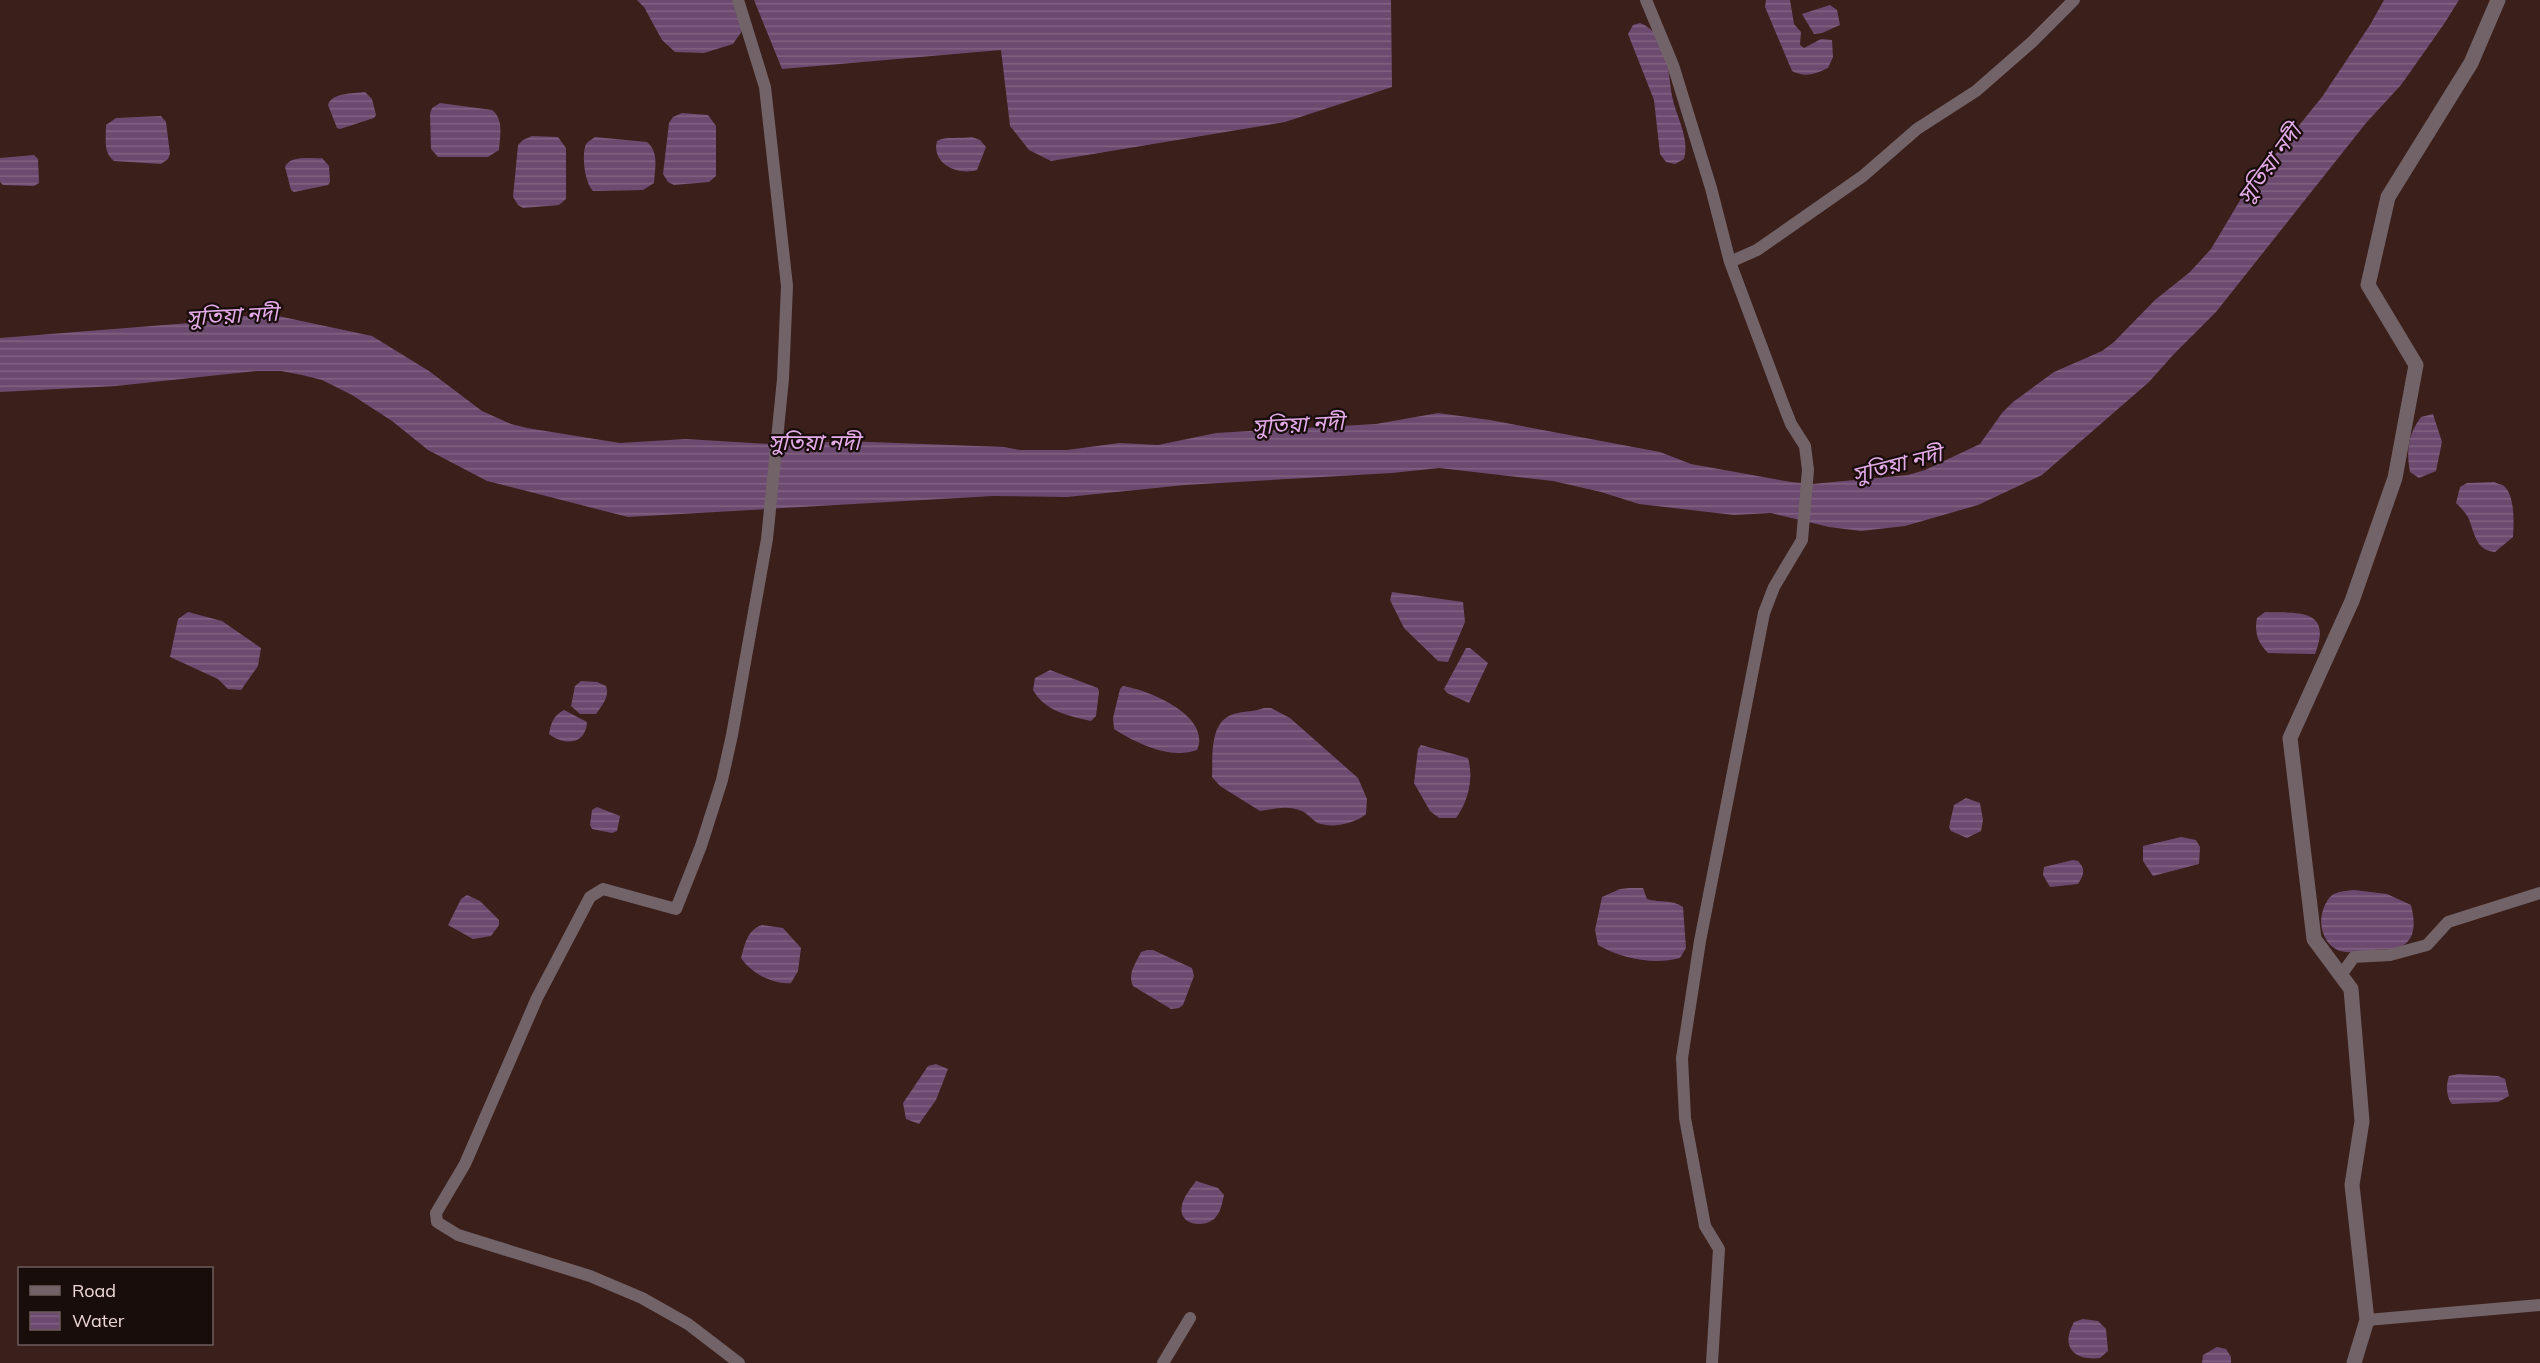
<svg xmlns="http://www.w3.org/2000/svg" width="2540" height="1363" font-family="Mulish,'Noto Sans Bengali',sans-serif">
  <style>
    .water { fill: url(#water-rules) }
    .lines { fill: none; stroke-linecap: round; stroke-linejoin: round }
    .minor { stroke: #726368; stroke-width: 12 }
    .tertiary { stroke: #726368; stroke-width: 15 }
    .labels { text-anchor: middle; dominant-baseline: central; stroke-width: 4.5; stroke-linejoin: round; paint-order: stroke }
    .water-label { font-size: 22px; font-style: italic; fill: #e3abe7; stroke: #190d0b }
  </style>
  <defs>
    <pattern id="water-rules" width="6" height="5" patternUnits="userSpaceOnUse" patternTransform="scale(1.5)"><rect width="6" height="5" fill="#6c4a6f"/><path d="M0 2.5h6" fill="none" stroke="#816383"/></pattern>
  </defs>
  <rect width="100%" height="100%" fill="#3b1f1b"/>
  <path class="water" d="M637 0H732L742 31 733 44 704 53 675 52 662 40 644 7Z
    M754 0H1391L1392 87 1285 122 1051 161 1029 150 1010 126 1001 50 782 69Z
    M1766 0H1790L1794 24 1801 32 1800 45 1804 48 1821 39 1832 40 1833 57 1828 68C1815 74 1806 78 1792 71L1765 7Z
    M2384 0H2459L2444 24 2401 85 2366 123 2216 312 2173 355 2149 382 2042 475 1978 505 1905 526 1861 531 1829 527 1771 513 1734 515 1639 504 1601 492 1553 481 1439 468 1392 473 1185 485 1067 497 993 496 628 517 487 481 428 450 392 421 352 395 322 380 302 375 281 371H257L116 386 0 392V338L202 322 235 316H278L372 336 429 371 482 411 511 424 527 428 620 443 686 439 787 445 843 441 1004 447 1020 450H1067L1119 443 1158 445 1216 433 1376 424 1438 413 1490 420 1660 452 1691 464 1791 482 1812 484 1908 475 1925 470 1980 444 2002 413 2013 402 2054 372 2102 351 2114 342 2155 300 2190 272 2211 249 2245 192 2322 97 2370 25Z
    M1830 5 1837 10 1840 25 1822 33 1814 34 1802 14Z
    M1640 23C1668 34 1668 71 1672 96 1676 117 1690 137 1684 159L1675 164 1666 162 1660 154 1654 100 1628 34 1633 25Z
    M365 92 372 99 376 115 374 118 340 129 337 128 328 105C332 92 353 94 365 92Z
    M440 103 492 110C504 119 500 136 499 150L488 157H438L431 149 430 114 432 108Z
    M682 113 708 115 716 126V176L709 182 674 185 668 182 663 174 669 123 673 117Z
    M161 116 166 122 170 154 168 159 161 164 114 161C103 153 106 138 106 125L116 118Z
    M532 136 558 137 566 148V199L559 205 523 208 518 205 513 197 518 145 523 140Z
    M595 137 647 142C659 152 655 168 654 183L643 190 593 191C585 183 582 159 585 147 586 142 591 140 595 137Z
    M972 137 980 140 986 147 977 170C957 176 931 163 937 141 945 136 961 139 972 137Z
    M34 155 38 159 39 183 34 186 3 185 0 182V158Z
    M322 158 329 166 330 182 328 185 294 192 291 190 285 167C290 155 310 159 322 158Z
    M2433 414 2442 442 2436 471 2419 478 2410 472C2406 450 2408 435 2421 417Z
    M2495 482C2495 483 2503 485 2504 486 2515 495 2514 524 2513 537L2495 552C2475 550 2475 533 2468 517 2465 512 2460 507 2456 503L2460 487 2467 483Z
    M1392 592 1463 602 1465 622 1448 662 1438 661 1404 628 1390 600Z
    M188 612 222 621 261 648 258 666 241 690 228 689 218 679 170 657 178 619Z
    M2265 612C2298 613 2333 608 2315 654L2268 653C2258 643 2254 632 2257 618Z
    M1466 648H1470L1488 663 1469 703 1447 693 1444 689Z
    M1050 670 1098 688 1099 692 1096 716 1091 721C1068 716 1045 711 1033 690L1035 678Z
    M581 681 597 682 606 686C610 696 602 706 596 714H580L571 706 575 686Z
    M1123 686C1149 690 1212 716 1197 750 1170 760 1136 743 1114 729L1113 718 1120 689Z
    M1264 708H1271L1290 718 1358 778 1367 799 1366 814C1356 823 1335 828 1321 824 1314 823 1309 814 1302 811 1287 805 1275 809 1260 811L1220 786 1212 777C1213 758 1209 724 1231 715 1241 711 1254 712 1264 708Z
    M564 710 587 722C586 745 564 746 549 734 551 723 553 716 564 710Z
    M1421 745 1468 758C1474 778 1468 802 1456 818H1439L1430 811 1414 783 1418 749Z
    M1966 798 1980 803 1983 820 1981 831 1967 838 1951 831 1949 827 1954 805Z
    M597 807 620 816 617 831 612 833 592 829 590 825 592 810Z
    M2181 837 2196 840 2200 847 2199 864 2153 876 2143 861V846Z
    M2073 860 2078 861C2086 870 2084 874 2078 884L2050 887 2043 875 2044 867Z
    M1630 888H1643L1647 899C1659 903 1672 899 1683 907L1686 948 1680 958C1654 965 1622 959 1598 945L1595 930 1602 897 1620 889Z
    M2354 890 2387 894 2411 905C2414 917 2417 935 2405 944 2397 950 2384 949 2374 950 2365 951 2355 953 2346 952 2326 951 2317 927 2323 910 2330 892 2335 892 2354 890Z
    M467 895 480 901 499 920V925L491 936 473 939 448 925 461 899Z
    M762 925 783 928 801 948 798 971 791 983C773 985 751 973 741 958 745 944 747 930 762 925Z
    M1147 950H1153L1192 968 1194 976 1183 1005 1179 1008 1171 1009 1133 986C1127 974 1136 963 1141 952Z
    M936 1064 948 1069 936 1100 919 1124 906 1119 903 1103 928 1066Z
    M2458 1074 2498 1076 2505 1079 2509 1096 2498 1102 2452 1104C2446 1097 2446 1084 2449 1076Z
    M1196 1181 1218 1188 1224 1195C1222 1203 1221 1212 1215 1218 1204 1229 1177 1225 1182 1205 1184 1196 1191 1188 1196 1181Z
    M2083 1319 2098 1321 2106 1329 2108 1351 2100 1358C2074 1361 2060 1347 2074 1322Z
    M2217 1347 2226 1349 2231 1357V1363H2202L2203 1355Z"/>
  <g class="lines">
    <path class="minor" d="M738 0 765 87 787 286 783 379 767 539 732 735 722 780 701 846 676 909 603 889 590 897 537 998 465 1164 436 1213 437 1222 458 1235 590 1276 642 1298 688 1324 739 1363
      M1646 0 1673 65 1711 188 1730 262 1782 401 1791 424 1805 446 1808 470 1802 540 1774 587 1764 613 1700 941 1682 1058 1685 1118 1705 1226 1719 1249 1712 1363
      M1730 262 1757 250 1863 176 1917 129 1976 91 2032 42 2074 0
      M2341 975 2354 957 2390 955 2427 945 2448 922 2540 893
      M2367 1320 2540 1305
      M1163 1363 1190 1318"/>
    <path class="tertiary" d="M2354 1363 2367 1320 2352 1185 2362 1121 2351 989 2314 939 2290 738 2352 601 2395 478 2416 365 2368 285 2388 197 2471 63 2498 0"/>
  </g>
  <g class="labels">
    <g class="water-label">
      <text transform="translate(2269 164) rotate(-54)">সুতিয়া নদী</text>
      <text transform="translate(232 315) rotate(-3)">সুতিয়া নদী</text>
      <text transform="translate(1298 424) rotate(-3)">সুতিয়া নদী</text>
      <text x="814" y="442">সুতিয়া নদী</text>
      <text transform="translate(1897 464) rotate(-14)">সুতিয়া নদী</text>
    </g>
  </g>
  <rect x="18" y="1267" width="195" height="78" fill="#190d0b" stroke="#6d5e5c" stroke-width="1.5"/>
  <rect x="30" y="1286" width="30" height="9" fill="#726368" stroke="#6d5e5c" stroke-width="1.5"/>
  <text x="72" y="1297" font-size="18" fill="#ebd7d5">Road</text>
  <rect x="30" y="1312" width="30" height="18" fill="url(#water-rules)" stroke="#6d5e5c" stroke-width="1.5"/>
  <text x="72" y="1327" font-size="18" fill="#ebd7d5">Water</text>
</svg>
